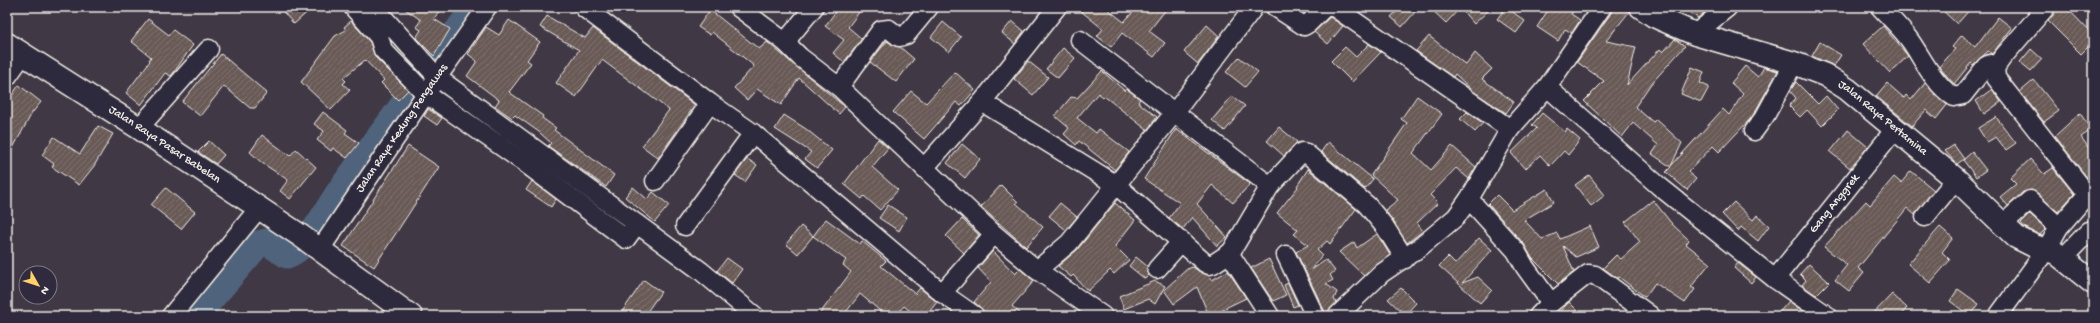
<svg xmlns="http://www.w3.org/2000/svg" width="2100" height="323" font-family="'Gochi Hand',sans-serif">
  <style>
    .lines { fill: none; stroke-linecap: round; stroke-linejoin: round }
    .river { stroke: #50647b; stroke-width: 27 }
    .building { fill: url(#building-hatch); stroke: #f4f1e8 }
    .minor-casing { stroke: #f4f1e8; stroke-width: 21 }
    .major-casing { stroke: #f4f1e8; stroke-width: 25 }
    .minor { stroke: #2f2a3d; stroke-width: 18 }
    .major { stroke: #2f2a3d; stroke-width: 22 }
    .labels { text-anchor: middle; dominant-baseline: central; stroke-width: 3; stroke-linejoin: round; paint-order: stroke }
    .street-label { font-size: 12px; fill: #f4f1e8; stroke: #2f2a3d }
  </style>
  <defs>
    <pattern id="building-hatch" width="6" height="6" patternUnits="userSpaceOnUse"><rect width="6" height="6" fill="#695a57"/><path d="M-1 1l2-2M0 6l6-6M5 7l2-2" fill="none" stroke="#7f726f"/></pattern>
  </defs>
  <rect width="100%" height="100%" fill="#403845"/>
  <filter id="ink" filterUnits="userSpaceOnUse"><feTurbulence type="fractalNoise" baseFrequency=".025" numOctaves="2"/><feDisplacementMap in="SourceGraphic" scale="8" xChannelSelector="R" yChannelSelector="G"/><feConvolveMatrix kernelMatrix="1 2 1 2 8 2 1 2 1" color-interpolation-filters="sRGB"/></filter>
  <g filter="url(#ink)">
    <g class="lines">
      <path class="river" d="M196 316 258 244 267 242 287 255C311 246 327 208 342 188 386 128 431 68 475 7"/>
    </g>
    <path class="building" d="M279 7H313L294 24Z
      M402 7H442L434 19 450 29 434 56 416 38 421 30 416 27 421 20Z
      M839 7H863L848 27 862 39 844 62 833 53 844 40 825 26Z
      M1076 7H1105L1124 22 1137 7H1168L1149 31 1165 43 1154 57 1122 33 1111 47 1097 36 1103 29Z
      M1400 7H1409L1415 12 1402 27 1391 17Z
      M1429 7H1492L1474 24 1460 8 1446 23Z
      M1506 7 1525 21 1516 33 1497 19Z
      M1550 7H1576L1571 14 1580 20 1572 33 1565 29 1558 41 1537 27Z
      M1612 7H1623L1629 12 1606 41 1636 47 1627 85 1660 49 1663 52 1675 39 1685 46 1650 85 1635 107 1653 122 1656 119 1682 143 1671 166 1723 109 1729 115 1743 94 1731 83 1745 66 1758 77 1764 67 1778 71 1752 117 1719 152 1713 146 1688 172 1696 179 1687 190 1666 172 1671 167 1652 154 1658 145 1633 123 1622 137 1584 101 1604 81 1577 62 1611 13Z
      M1681 7H1711L1698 18Z
      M1939 7H1972L1957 24Z
      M2056 7H2064L2068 9 2093 35V42L2081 54 2048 21 2054 14Z
      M710 10 759 49 767 42 845 107 839 114 799 78 781 105 757 89 747 100 734 88 754 66 712 32 710 35 698 27Z
      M547 16 585 38 593 28 695 105 658 158 642 146 669 110 602 60 576 97 556 83 579 50 540 27Z
      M1330 17 1343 26 1328 44 1314 32Z
      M1998 17 2012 28 1992 54 1988 51 1973 65 1971 63 1954 84 1939 67 1955 49 1952 47 1962 35 1975 47Z
      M148 19 169 35 173 30 193 45 172 75 171 76 165 73 141 105 126 93 150 61 149 60 151 57 131 41Z
      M509 20 540 42 527 60 531 63 509 92 543 116 542 118 556 128 554 130 614 175 606 187 548 146 551 143 539 132 515 115 512 118 495 106 499 100 467 76 477 61 468 54 486 27 499 35Z
      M351 21 370 42 375 57 408 90 398 100 381 83 384 80 365 60 343 78 346 81 343 84 350 90 331 110 301 82 335 36 346 30 344 27Z
      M1012 21 1024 31 1015 44 1002 33Z
      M943 22 961 37 949 52 931 37Z
      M1207 25 1219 36 1198 64 1184 52Z
      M1883 26 1908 56 1890 73 1863 44Z
      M1429 36 1466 65 1475 53 1492 69 1482 79 1514 102 1506 113 1474 92 1455 74 1453 77 1416 51Z
      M887 41 893 45 900 47 914 59 896 82 870 62Z
      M1820 42 1841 55 1834 66 1812 56Z
      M1369 44 1381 52 1352 82 1331 61 1345 47 1356 57Z
      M1063 48 1075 58 1058 78 1046 69Z
      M2031 49 2042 59 2031 71 2020 62Z
      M221 54 267 93 255 108H250L224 86 200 116 182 102Z
      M1239 57 1258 72 1245 87 1226 72Z
      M1028 61 1048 77 1033 95 1014 79Z
      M1692 67 1704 72 1700 83 1709 87 1701 102 1681 94Z
      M1102 71 1125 91 1127 89 1140 99 1138 102 1157 117 1147 130 1104 96 1103 97 1098 93 1077 118 1096 133 1099 129 1129 152 1115 170 1079 141 1076 145 1064 134 1069 128 1055 116 1071 97 1077 98Z
      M955 72 975 90 961 106 956 102 924 139 893 112 911 91 926 103Z
      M2034 80 2059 111 2044 122 2020 92Z
      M1796 82 1818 104 1826 96 1838 110 1822 126 1807 110 1800 117 1789 106 1796 98 1790 91Z
      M1887 83 1904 98 1906 95 1911 100 1925 83 1947 105 1936 119 1926 110 1912 126 1876 96Z
      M19 85 41 102 32 113 7 159V102Z
      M1992 89 2001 102 1984 114 1976 101Z
      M1232 96 1245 106 1225 131 1212 120Z
      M1417 96 1442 114 1413 153 1431 170 1452 146 1476 167 1469 179 1456 168 1430 195 1438 203 1417 223 1423 231 1407 243 1385 210 1398 200 1371 175 1407 123 1401 119Z
      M428 109 442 118 437 125 424 116Z
      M323 112 347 130 345 133 359 143 347 158 333 148 331 151 317 140 324 131 314 124Z
      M1467 112 1483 123 1475 132 1460 119Z
      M1542 113 1565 132 1567 129 1580 140 1568 155 1564 151 1550 166 1540 155 1525 169 1511 153 1537 128 1532 125Z
      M2080 113 2091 130 2081 137 2093 154V178L2088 179 2055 136Z
      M784 115 806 129 832 150 817 168 805 159 811 152 775 129Z
      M1996 117 2016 143 2006 150 1996 137 1987 142 1978 128Z
      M98 126 113 134 94 166 79 185 52 167 54 164 42 155 54 137 80 154Z
      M1279 127 1297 142 1284 156 1267 141Z
      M1176 129 1250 184 1233 203 1212 185 1197 204 1227 237 1217 246 1192 217 1183 229 1169 218 1180 203 1144 179Z
      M1848 130 1868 147 1850 168 1830 152Z
      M262 135 290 156 296 149 316 167 290 199 280 191 288 180 262 163 250 152Z
      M878 139 888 148 872 167 898 190 880 210 864 196 862 199 844 184Z
      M209 141 224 155 216 164 198 152Z
      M1328 142 1373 179 1365 189 1321 152Z
      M962 144 980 159 965 178 947 163Z
      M1954 145 1964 159 1957 164 1945 151Z
      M408 146 439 167 374 267 343 246Z
      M1972 152 1986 170 1976 177 1963 160Z
      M747 159 757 165 745 182 735 175Z
      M2030 159 2044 174 2053 168 2074 194 2058 212 2032 190 2023 192 2008 206 2000 197 2016 184 2010 178Z
      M1308 169 1356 209 1330 244 1327 241 1317 250 1322 255 1311 270 1326 260 1335 271 1330 275 1333 280 1326 284 1337 292 1334 299 1336 303 1330 309 1327 316 1296 252 1308 245 1294 234 1298 230 1277 213 1298 187 1297 186Z
      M1911 171 1934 190 1915 215 1907 208 1858 268 1864 273 1849 291 1835 280 1847 265 1824 247 1866 201 1870 205 1894 177 1901 183Z
      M1589 175 1605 195 1591 206 1575 185Z
      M532 181 556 199 551 207 526 190Z
      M1001 185 1018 202 1016 203 1043 227 1026 247 981 207Z
      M633 187 647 199 653 192 669 205 655 222 625 197Z
      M166 188 195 212 181 229 151 205Z
      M1547 189 1554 202 1524 220 1542 239 1557 233 1560 239 1590 226 1599 247 1576 257 1563 246 1574 272 1558 284 1532 258 1524 244 1488 204 1497 195 1512 210Z
      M1653 200 1672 224 1689 240 1686 244 1710 263 1691 287 1695 289 1685 303 1655 283 1645 297 1619 277 1617 278 1603 268 1616 255 1621 259 1640 242 1625 222Z
      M1734 202 1753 220 1757 215 1769 226 1758 241 1741 227 1738 231 1722 214Z
      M1060 203 1077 217 1066 230 1049 216Z
      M1115 203 1135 220 1115 246 1129 260 1114 274 1110 270 1088 291 1073 275 1071 277 1058 266 1077 250Z
      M888 205 907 217 899 231 879 218Z
      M2030 214 2046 229 2040 235 2024 227 2021 223Z
      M826 219 860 244 862 241 886 261 881 266 915 294 920 288 937 302 926 316H916L904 306 895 316H886L860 294 843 316H818L851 272 843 265 846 260 813 236Z
      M962 219 979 235 964 253 946 236Z
      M801 226 813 236 798 254 786 244Z
      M1940 227 1953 238 1942 252 1950 260 1930 283 1908 264Z
      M1377 234 1390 255 1364 276 1339 252 1354 242 1357 248Z
      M1479 238 1492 250 1462 283 1478 277 1492 290 1480 303 1439 266 1448 257 1455 264Z
      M993 251 1015 274 1020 269 1034 281 1012 306 1023 316H985L981 308 974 302 991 282 978 268Z
      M1136 257 1147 266 1149 275 1145 279 1129 266Z
      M727 258 742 269 732 283 717 271Z
      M1269 259 1286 295 1273 301 1251 268Z
      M1738 263 1756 277 1751 283 1734 268Z
      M1809 264 1829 282 1816 295 1802 285 1806 280 1800 274Z
      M1193 267 1200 272 1208 275 1212 280 1228 271 1246 298 1223 309 1226 316H1209L1197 287 1174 304 1164 290 1187 269Z
      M644 280 661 292 644 316H619Z
      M1155 281 1165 286 1155 304 1148 299 1124 309 1119 296Z
      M1288 283 1298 305 1293 307 1284 285Z
      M1401 288 1416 303 1405 315 1388 299Z
      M1958 289 1979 304 1970 316 1950 301Z
      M1892 294 1907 308 1900 316H1871Z
      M1789 301 1804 312 1800 316H1776Z
      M1569 302 1583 316H1555Z"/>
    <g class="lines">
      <g class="minor-casing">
        <g id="minor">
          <path d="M353 7 379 37 383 50 426 94 525 163 626 239 637 224"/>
          <path d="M374 7 438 78 701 271 755 316"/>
          <path d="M583 7 710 103 753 133 942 293 975 316"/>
          <path d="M738 7 785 42 800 57 839 87 994 234 1037 270 1103 316"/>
          <path d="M1057 7 982 102 1115 184 1205 263 1209 265 1213 264 1231 252"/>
          <path d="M1275 7 1304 26 1309 23 1325 7"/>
          <path d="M1334 7 1510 129"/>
          <path d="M1880 7C1890 18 1902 29 1911 42 1924 61 1934 84 1954 97L1963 95 1986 66 1990 64 1995 68"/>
          <path d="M2046 7 2002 58 1995 68 1996 78 2087 194"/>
          <path d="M1695 34 1728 7"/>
          <path d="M1080 40 1270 186"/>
          <path d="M785 42 814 7"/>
          <path d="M7 77 24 53"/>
          <path d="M839 87 881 30 889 29 899 37 906 35 929 7"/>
          <path d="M1547 87 1659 186 1775 279 1828 316"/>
          <path d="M139 128 209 49"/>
          <path d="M1754 131 1765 116 1794 63"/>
          <path d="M924 168 982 102"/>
          <path d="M655 181 710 103"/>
          <path d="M1469 199 1516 251 1525 267 1551 303"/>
          <path d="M1925 217 1956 179"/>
          <path d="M2003 224 2030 200 2059 227"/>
          <path d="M685 226 753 133"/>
          <path id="s1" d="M319 251 427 92 487 7"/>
          <path d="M1286 255 1315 316"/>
          <path d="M2063 258 2089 231 2093 230"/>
          <path d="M1157 269 1182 241"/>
          <path d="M1037 270 1069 243 1175 112 1254 7"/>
          <path id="s2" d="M1775 279 1895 129"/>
          <path d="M942 293 994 234"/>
          <path d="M171 316 259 208"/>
          <path d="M1270 316 1231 256V252L1270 186 1302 152 1306 153 1367 205 1385 227 1405 259"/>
          <path d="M1337 316 1382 273 1419 248 1456 217 1469 199 1510 129 1547 87 1602 7"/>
          <path d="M1538 316 1551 303 1588 274 1595 275 1651 316"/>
          <path d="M1998 316 2047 249 2059 227 2093 188"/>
        </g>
      </g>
      <g class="major-casing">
        <g id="major">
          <path id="s3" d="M1641 7 1654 16 1695 34 1794 63 1825 75 1847 89 1956 179 2016 237 2034 246 2056 253 2093 283"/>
          <path id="s4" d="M7 44 139 128 301 236 411 316"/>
        </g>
      </g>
      <use href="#minor" class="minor"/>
      <use href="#major" class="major"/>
    </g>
  </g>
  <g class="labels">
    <g class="street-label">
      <text stroke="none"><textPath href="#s3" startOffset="269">Jalan Raya Pertamina</textPath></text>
      <text stroke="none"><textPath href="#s1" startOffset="148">Jalan Raya Kedung Pengawas</textPath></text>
      <text stroke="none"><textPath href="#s4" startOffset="187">Jalan Raya Pasar Babelan</textPath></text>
      <text stroke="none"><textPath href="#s2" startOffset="96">Gang Anggrek</textPath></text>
    </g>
  </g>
  <rect width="2100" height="323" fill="none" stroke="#2f2a3d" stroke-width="24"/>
  <rect x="12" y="12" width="2076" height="299" fill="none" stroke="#f4f1e8" stroke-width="1.5" filter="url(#ink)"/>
  <g transform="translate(38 285) rotate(129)"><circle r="19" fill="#2f2a3d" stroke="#7e7a81"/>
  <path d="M0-3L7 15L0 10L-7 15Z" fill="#ffd166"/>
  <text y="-6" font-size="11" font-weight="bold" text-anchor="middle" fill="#f4f1e8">N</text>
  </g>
</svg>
